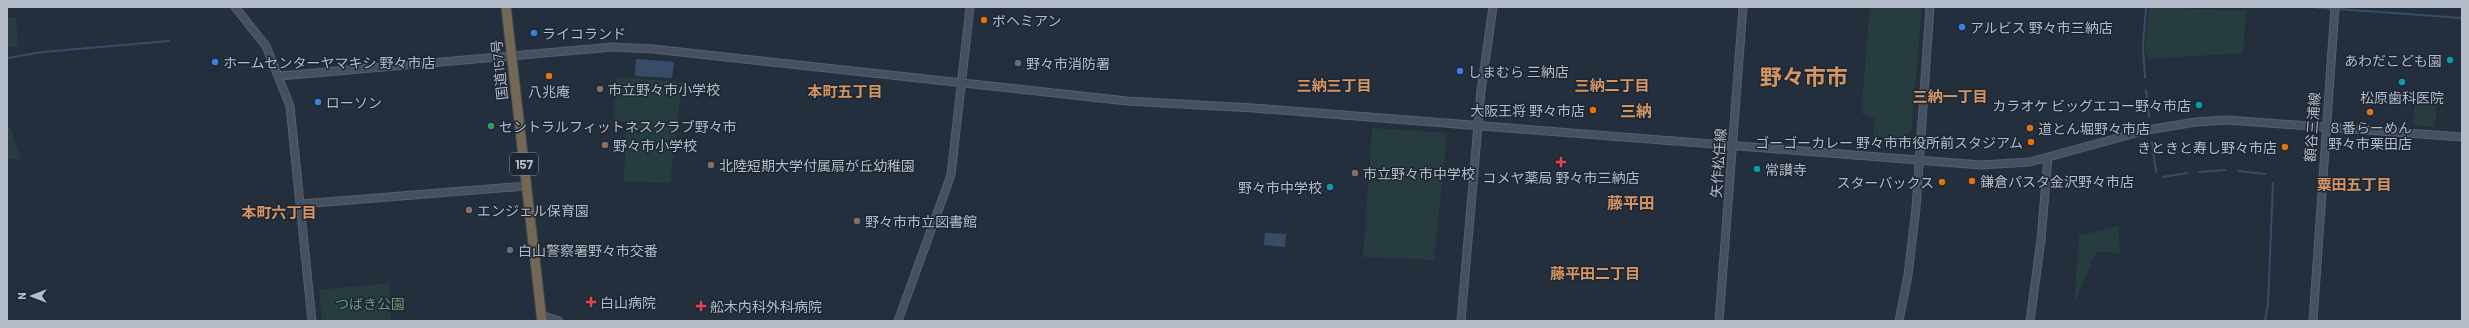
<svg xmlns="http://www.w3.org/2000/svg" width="2469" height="328" font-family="Barlow,'Noto Sans JP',sans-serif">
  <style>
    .green { fill: #263c3f }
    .water { fill: #394c67 }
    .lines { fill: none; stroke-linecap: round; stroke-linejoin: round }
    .stream { stroke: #394c67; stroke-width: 2 }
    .secondary-casing { stroke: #565f6c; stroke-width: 9 }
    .highway-casing { stroke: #434c59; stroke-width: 11 }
    .secondary { stroke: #465061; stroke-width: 7 }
    .highway { stroke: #746855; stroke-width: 9 }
    .food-dot { fill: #e8710a; stroke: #1d2633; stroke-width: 1.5 }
    .shop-dot { fill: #3f7fe0; stroke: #1d2633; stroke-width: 1.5 }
    .culture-dot { fill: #0f9aa8; stroke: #1d2633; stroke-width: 1.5 }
    .service-dot { fill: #5c6f8a; stroke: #1d2633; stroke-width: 1.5 }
    .education-dot { fill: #8d6e63; stroke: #1d2633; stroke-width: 1.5 }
    .leisure-dot { fill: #2e9e5b; stroke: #1d2633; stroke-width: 1.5 }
    .health-dot { fill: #e0444e; stroke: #1d2633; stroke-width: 1.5 }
    .labels { text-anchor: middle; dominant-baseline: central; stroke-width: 3; stroke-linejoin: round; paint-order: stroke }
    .shield { fill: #1d2633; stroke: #878f9c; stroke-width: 1 }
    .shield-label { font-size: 13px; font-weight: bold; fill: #b4bcc9 }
    .poi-label { font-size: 14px; fill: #b4bcc9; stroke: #1d2633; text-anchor: start }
    .street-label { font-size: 14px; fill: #b4bcc9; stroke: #1d2633 }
    .park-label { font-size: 14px; fill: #6b9a76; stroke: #1d2633 }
    .neighbourhood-label { font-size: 15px; font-weight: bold; fill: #d59563; stroke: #1d2633 }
    .quarter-label { font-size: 16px; font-weight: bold; fill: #d59563; stroke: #1d2633 }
    .town-label { font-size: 22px; font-weight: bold; fill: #d59563; stroke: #1d2633 }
  </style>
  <rect width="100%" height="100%" fill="#242f3e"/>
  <path class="green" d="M1870 7H1922L1911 133H1907L1899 139 1873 136 1875 119 1861 113Z
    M2149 7 2246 11 2243 53 2149 59 2145 50Z
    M7 18H16L18 47H7Z
    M616 77 682 82 670 183 624 181 626 122 613 121Z
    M2415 97 2437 99 2435 127 2416 125 2413 122Z
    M7 127H10L21 159H7Z
    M1372 128 1447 133 1434 260 1363 257Z
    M2118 226 2120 253 2096 252 2074 305 2079 236Z
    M389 283 391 321H322L319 290Z"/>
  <path class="water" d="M636 59 674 62 672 78 635 76Z
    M1265 233 1286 234 1285 247 1264 245Z"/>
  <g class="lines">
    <path class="stream" d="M2311 7 2333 9
      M2338 9 2462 18
      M7 58 43 52 169 41
      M2145 78 2143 47 2146 7
      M2146 90 2149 117
      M2152 142 2156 172
      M2238 171 2265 174
      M2199 172 2225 170
      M2163 177 2187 173
      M2265 321 2268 304 2273 183"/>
    <g class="secondary-casing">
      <path id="secondary" d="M235 7 266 46 290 106 312 321
        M280 76 613 47 653 49 1127 101 1253 108 1981 165 2030 162 2147 130 2196 122 2227 120 2462 137
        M301 204 527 186
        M541 315 559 321
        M898 321 951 175 970 7
        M1461 321 1481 91 1493 7
        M1719 321 1743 7
        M1899 321 1908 275 1916 208 1930 7
        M2030 321 2041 240 2048 157
        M2313 321 2335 7"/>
    </g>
    <g class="highway-casing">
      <path id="highway" d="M506 7 542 321"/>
    </g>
    <use href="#secondary" class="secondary"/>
    <use href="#highway" class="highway"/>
  </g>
  <g class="food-dot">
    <circle cx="984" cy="20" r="4"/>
    <circle cx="549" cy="76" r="4"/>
    <circle cx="1593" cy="110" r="4"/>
    <circle cx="2370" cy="112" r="4"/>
    <circle cx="2030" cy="128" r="4"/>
    <circle cx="2031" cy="142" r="4"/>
    <circle cx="2285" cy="147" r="4"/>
    <circle cx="1972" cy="181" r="4"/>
    <circle cx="1942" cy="182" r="4"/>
  </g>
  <g class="shop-dot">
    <circle cx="1962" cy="27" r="4"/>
    <circle cx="534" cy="33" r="4"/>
    <circle cx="215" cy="62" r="4"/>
    <circle cx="1460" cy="71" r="4"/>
    <circle cx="318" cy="102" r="4"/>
  </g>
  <g class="culture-dot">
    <circle cx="2450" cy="60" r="4"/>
    <circle cx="2402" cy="82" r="4"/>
    <circle cx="2199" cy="105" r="4"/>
    <circle cx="1757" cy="169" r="4"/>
    <circle cx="1330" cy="187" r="4"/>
  </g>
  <g class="service-dot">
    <circle cx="1018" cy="63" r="4"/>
    <circle cx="510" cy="250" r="4"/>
  </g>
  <g class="education-dot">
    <circle cx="600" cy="89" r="4"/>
    <circle cx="605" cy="145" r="4"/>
    <circle cx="711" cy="165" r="4"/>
    <circle cx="1355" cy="173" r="4"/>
    <circle cx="469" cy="210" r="4"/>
    <circle cx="857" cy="221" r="4"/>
  </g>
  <circle class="leisure-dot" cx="491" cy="126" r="4"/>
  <g class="health-dot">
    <path d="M1559 156h4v4h4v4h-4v4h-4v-4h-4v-4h4z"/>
    <path d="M589 296h4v4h4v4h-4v4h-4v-4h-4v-4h4z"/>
    <path d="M699 300h4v4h4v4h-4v4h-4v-4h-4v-4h4z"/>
  </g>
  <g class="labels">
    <rect class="shield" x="510" y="153" width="28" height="22" rx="3"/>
    <g class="shield-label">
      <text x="524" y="164">157</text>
    </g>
    <g class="poi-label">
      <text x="992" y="20">ボヘミアン</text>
      <text x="1970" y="27">アルビス 野々市三納店</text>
      <text x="542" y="33">ライコランド</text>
      <text x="2442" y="60" text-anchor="end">あわだこども園</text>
      <text x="223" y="62">ホームセンターヤマキシ 野々市店</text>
      <text x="1026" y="63">野々市消防署</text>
      <text x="1468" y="71">しまむら 三納店</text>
      <text x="608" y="89">市立野々市小学校</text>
      <text x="549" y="91" text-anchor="middle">八兆庵</text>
      <text x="2402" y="97" text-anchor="middle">松原歯科医院</text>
      <text x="326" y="102">ローソン</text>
      <text x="2191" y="105" text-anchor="end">カラオケ ビッグエコー野々市店</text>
      <text x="1585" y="110" text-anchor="end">大阪王将 野々市店</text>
      <text x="499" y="126">セントラルフィットネスクラブ野々市</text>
      <text x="2370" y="127" text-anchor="middle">８番らーめん<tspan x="2370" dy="16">野々市栗田店</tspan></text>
      <text x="2038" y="128">道とん堀野々市店</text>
      <text x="2023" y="142" text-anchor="end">ゴーゴーカレー 野々市市役所前スタジアム</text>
      <text x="613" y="145">野々市小学校</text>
      <text x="2277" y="147" text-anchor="end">きときと寿し野々市店</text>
      <text x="719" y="165">北陸短期大学付属扇が丘幼稚園</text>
      <text x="1765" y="169">常讃寺</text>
      <text x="1363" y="173">市立野々市中学校</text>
      <text x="1561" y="177" text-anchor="middle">コメヤ薬局 野々市三納店</text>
      <text x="1980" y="181">鎌倉パスタ金沢野々市店</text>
      <text x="1934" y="182" text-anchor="end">スターバックス</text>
      <text x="1322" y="187" text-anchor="end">野々市中学校</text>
      <text x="477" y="210">エンジェル保育園</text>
      <text x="865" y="221">野々市市立図書館</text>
      <text x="518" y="250">白山警察署野々市交番</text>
      <text x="600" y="302">白山病院</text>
      <text x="710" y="306">舩木内科外科病院</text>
    </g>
    <g class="street-label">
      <text transform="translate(499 70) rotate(-96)">国道157号</text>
      <text transform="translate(2312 127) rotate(-86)">額谷三浦線</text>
      <text transform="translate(1718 163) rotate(-86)">矢作松任線</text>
    </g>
    <g class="park-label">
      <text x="370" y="303">つばき公園</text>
    </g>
    <g class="neighbourhood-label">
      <text x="1334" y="85">三納三丁目</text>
      <text x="1612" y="85">三納二丁目</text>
      <text x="845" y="91">本町五丁目</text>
      <text x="1950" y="96">三納一丁目</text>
      <text x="2354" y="184">粟田五丁目</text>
      <text x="279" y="212">本町六丁目</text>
      <text x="1595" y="273">藤平田二丁目</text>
    </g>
    <g class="quarter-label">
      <text x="1636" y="110">三納</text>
      <text x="1631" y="202">藤平田</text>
    </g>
    <g class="town-label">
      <text x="1804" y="76">野々市市</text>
    </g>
  </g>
  <rect width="2469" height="328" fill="none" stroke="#b4bcc9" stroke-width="16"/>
  <g transform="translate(32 296) rotate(270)" stroke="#1d2633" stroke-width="3" paint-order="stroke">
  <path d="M0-3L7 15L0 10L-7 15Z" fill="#b4bcc9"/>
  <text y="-6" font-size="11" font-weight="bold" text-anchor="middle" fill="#b4bcc9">N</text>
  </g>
</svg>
